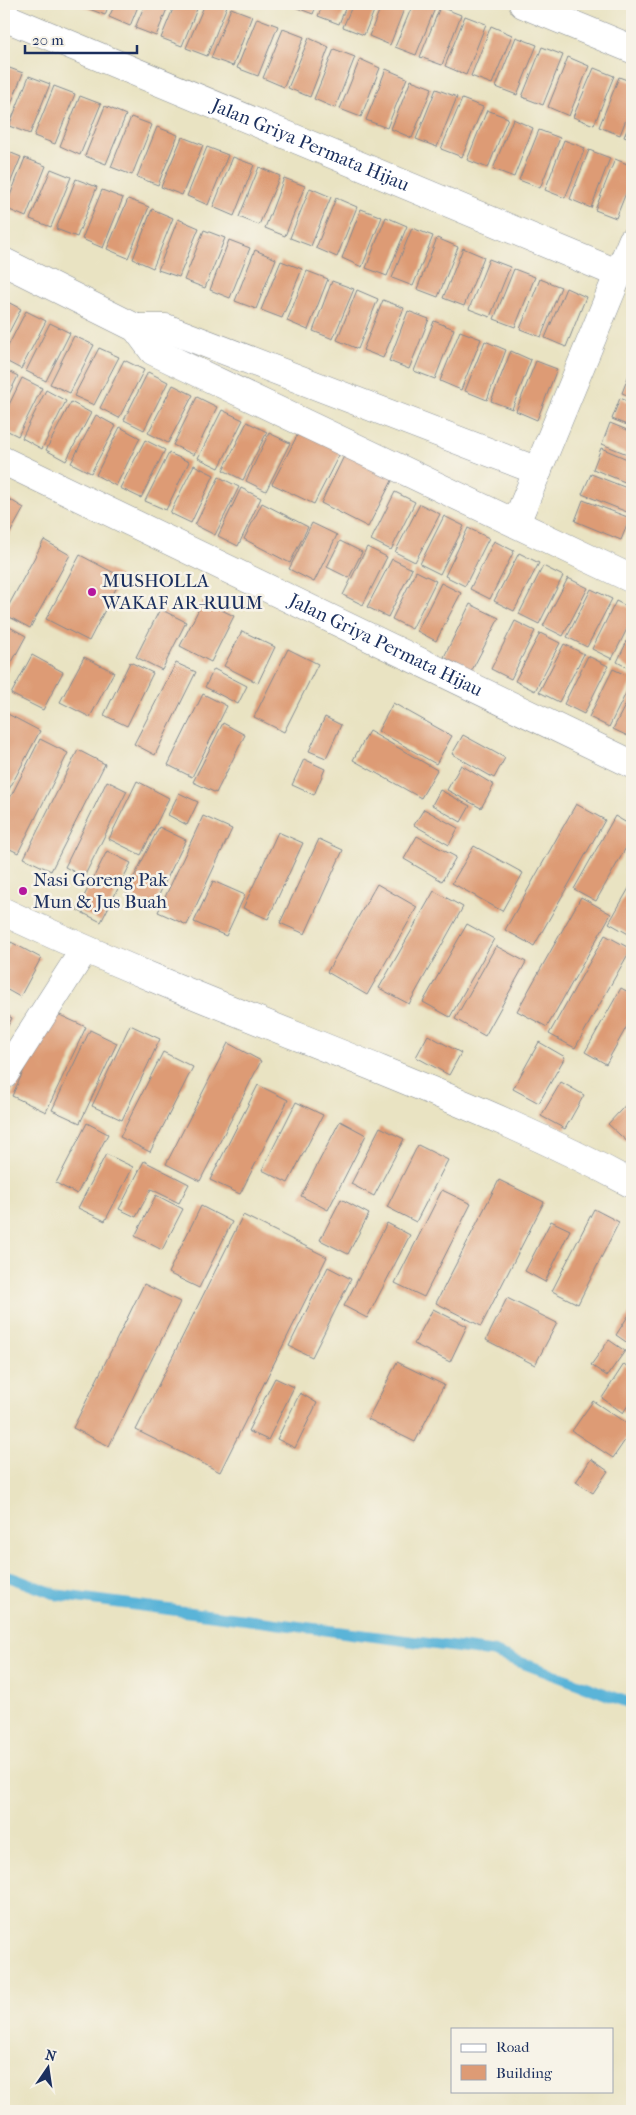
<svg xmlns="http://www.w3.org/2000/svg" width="636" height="2115" font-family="'IM FELL French Canon',serif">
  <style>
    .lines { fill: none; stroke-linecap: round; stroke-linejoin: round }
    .stream { stroke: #5ab4d8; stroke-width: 11 }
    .building { fill: #dd9b75 }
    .street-casing { stroke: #828990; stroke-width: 29 }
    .secondary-casing { stroke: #828990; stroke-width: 29 }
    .street { stroke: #fff; stroke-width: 28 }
    .secondary { stroke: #fff; stroke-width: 28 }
    .poi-dot { fill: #b5179e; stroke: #f7f3e8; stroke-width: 2 }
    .labels { text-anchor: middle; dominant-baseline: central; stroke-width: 5; stroke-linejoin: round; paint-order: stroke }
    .street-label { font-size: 19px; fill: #1b2f5e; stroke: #f7f3e8 }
    .poi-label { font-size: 19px; fill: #1b2f5e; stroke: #f7f3e8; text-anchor: start }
  </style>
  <rect width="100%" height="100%" fill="#f7f3e8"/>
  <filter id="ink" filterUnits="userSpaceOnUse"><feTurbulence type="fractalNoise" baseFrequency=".02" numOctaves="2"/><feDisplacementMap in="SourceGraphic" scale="10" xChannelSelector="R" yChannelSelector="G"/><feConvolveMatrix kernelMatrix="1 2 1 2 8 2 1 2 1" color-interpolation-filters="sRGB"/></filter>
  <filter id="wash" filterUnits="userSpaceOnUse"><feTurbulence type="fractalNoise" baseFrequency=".0096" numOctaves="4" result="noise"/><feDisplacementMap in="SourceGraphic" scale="20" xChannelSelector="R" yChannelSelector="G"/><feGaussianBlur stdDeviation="1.12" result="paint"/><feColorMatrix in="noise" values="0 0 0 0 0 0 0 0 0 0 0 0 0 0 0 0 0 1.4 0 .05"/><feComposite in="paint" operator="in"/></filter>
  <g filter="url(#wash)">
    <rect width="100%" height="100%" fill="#e9e3c2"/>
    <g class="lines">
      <path class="stream" d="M4 1575 58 1595 493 1652 632 1704"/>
    </g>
    <g id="blocks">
      <path class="building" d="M85 4H109L105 15 84 7Z
        M115 4H139L130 26 109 17Z
        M145 4H169L156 36 135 28Z
        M175 4H199L182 46 161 38Z
        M205 4H221L227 6 207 56 186 48Z
        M293 4H317L313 14 292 6Z
        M323 4H347L339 24 318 16Z
        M353 4H377L364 35 343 27Z
        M382 4H406L390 45 369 36Z
        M413 4H431L436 6 416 55 395 47Z
        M440 7 461 15 442 65 420 57Z
        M231 8 252 16 233 66 211 58Z
        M465 16 486 24 466 75 445 66Z
        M257 18 278 26 258 76 237 68Z
        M491 26 512 35 492 84 471 76Z
        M283 29 304 37 284 87 263 78Z
        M516 37 537 45 517 95 496 87Z
        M309 38 329 47 310 97 288 88Z
        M542 47 563 55 543 105 522 97Z
        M334 49 355 57 335 108 314 99Z
        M568 57 589 66 569 116 548 107Z
        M360 59 380 68 361 117 340 109Z
        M4 66 23 73 4 122Z
        M594 68 614 76 594 125 573 117Z
        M386 69 407 78 387 128 366 120Z
        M29 76 50 84 30 134 9 126Z
        M619 77 632 82V104L620 135 599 127Z
        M411 80 432 88 412 138 391 129Z
        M54 86 75 94 55 144 34 136Z
        M436 89 457 97 437 147 416 139Z
        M80 96 101 104 80 155 60 146Z
        M462 99 483 107 462 157 441 149Z
        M105 106 126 115 106 164 85 156Z
        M487 110 508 118 488 168 467 160Z
        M131 117 152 125 132 175 111 167Z
        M632 117V140L624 137Z
        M513 119 533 128 514 177 493 169Z
        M157 127 178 135 158 185 137 177Z
        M539 130 560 138 540 188 519 180Z
        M182 137 203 145 182 195 161 187Z
        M564 140 585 148 565 198 545 190Z
        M207 147 228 155 208 205 187 196Z
        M4 150 21 157 4 198Z
        M589 150 610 158 591 208 570 199Z
        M233 157 254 165 234 216 213 207Z
        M25 158 46 166 26 217 5 208Z
        M615 159 632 166V178L616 218 595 210Z
        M259 167 280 176 259 225 239 217Z
        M51 169 71 177 51 227 30 219Z
        M284 178 305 186 285 236 265 228Z
        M76 179 97 187 77 237 56 229Z
        M310 188 331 197 311 246 290 238Z
        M102 190 123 198 103 248 82 239Z
        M336 198 357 207 337 257 316 248Z
        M128 199 149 207 128 258 107 249Z
        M152 209 173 218 153 268 133 259Z
        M361 209 382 217 362 267 342 258Z
        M386 217 407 226 387 276 366 268Z
        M178 219 199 228 179 277 158 270Z
        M412 228 433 236 413 286 392 278Z
        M204 230 225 238 205 288 184 280Z
        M437 238 458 247 438 297 417 289Z
        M229 240 250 248 230 298 210 290Z
        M463 248 484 257 464 306 443 298Z
        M255 250 276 259 256 309 235 301Z
        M489 259 510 267 490 317 469 309Z
        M281 261 302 269 282 318 261 310Z
        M514 269 535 277 515 327 494 319Z
        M307 271 328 279 308 330 287 321Z
        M540 279 561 287 541 337 520 329Z
        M332 281 354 289 333 339 313 331Z
        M566 288 586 297 566 347 545 338Z
        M357 290 378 299 358 349 337 340Z
        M4 300 21 309 4 342Z
        M383 300 404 308 383 358 363 350Z
        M26 311 46 321 21 369 4 360V354Z
        M408 311 429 319 409 369 389 361Z
        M434 321 454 329 435 379 414 371Z
        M50 323 70 333 46 381 26 371Z
        M460 331 481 339 461 390 440 381Z
        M74 336 94 345 70 393 50 384Z
        M485 341 506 350 487 400 465 391Z
        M99 348 119 357 94 405 74 396Z
        M511 351 531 360 512 409 491 401Z
        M124 360 144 370 119 418 100 408Z
        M536 361 557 369 537 420 516 411Z
        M4 369 18 376 4 404Z
        M148 372 168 382 144 430 124 420Z
        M630 372 632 373V397L622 393Z
        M22 378 42 388 18 436 4 429V415Z
        M173 385 193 395 168 443 148 433Z
        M46 390 66 401 42 449 22 438Z
        M197 397 217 407 194 455 173 445Z
        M620 398 632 403V427L612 419Z
        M71 402 91 413 66 461 46 450Z
        M222 410 243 420 219 468 198 458Z
        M96 415 116 426 91 473 71 463Z
        M247 422 267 432 243 480 223 470Z
        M610 423 632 432V456L602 444Z
        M120 427 140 438 116 486 96 475Z
        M300 430 341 451 314 504 272 484Z
        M269 433 290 443 266 491 246 481Z
        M145 440 165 450 141 498 120 488Z
        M601 448 632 461V485L593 469Z
        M347 450 395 475 368 527 321 503Z
        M169 453 189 462 166 510 145 501Z
        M194 465 214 475 191 523 170 513Z
        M591 474 632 490V514L582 494Z
        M219 477 239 487 215 535 195 525Z
        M241 488 261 498 238 546 218 536Z
        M395 492 415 502 391 550 371 540Z
        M4 496 24 508 4 544Z
        M583 500 630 518 621 540 575 521Z
        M262 503 308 527 290 563 244 539Z
        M420 504 440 514 415 562 395 552Z
        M444 516 464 526 440 574 420 564Z
        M312 523 337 535 314 582 289 569Z
        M468 528 489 538 465 586 445 576Z
        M44 540 70 555 30 628 4 614Z
        M340 541 362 552 349 578 327 567Z
        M494 541 514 551 490 599 470 589Z
        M367 547 387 557 363 605 343 595Z
        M519 553 539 563 514 611 494 601Z
        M80 555 122 577 89 641 46 619Z
        M392 559 412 569 388 617 367 607Z
        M543 566 563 576 539 624 519 614Z
        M416 571 436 581 412 629 392 619Z
        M568 578 588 588 563 636 543 626Z
        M441 583 461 593 436 641 417 631Z
        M591 589 612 599 587 647 567 637Z
        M203 601 234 616 211 662 180 646Z
        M616 601 632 609V619L612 659 592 649Z
        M470 604 499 618 471 672 444 657Z
        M160 609 186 622 162 670 136 657Z
        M515 621 535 631 511 679 491 669Z
        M4 624 26 636 6 673 4 672Z
        M242 631 275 647 258 683 224 666Z
        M632 631V670L617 662Z
        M540 633 560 643 535 691 515 681Z
        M564 644 584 654 559 702 539 692Z
        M288 649 318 664 284 732 254 717Z
        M32 655 63 672 43 710 11 694Z
        M588 656 608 666 584 714 564 704Z
        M84 657 114 672 90 717 60 702Z
        M130 662 153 673 127 726 104 715Z
        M176 663 196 672 155 755 134 744Z
        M214 669 247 686 238 704 205 687Z
        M613 669 632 678V681L609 727 589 717Z
        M632 692V738L613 729Z
        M203 694 227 706 192 777 168 765Z
        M393 703 452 736 436 764 378 731Z
        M4 712 40 731 4 799Z
        M325 717 341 725 326 758 309 751Z
        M223 723 245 735 216 793 193 782Z
        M369 731 437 770 421 798 353 760Z
        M463 735 505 758 494 778 452 754Z
        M40 739 68 753 18 853 4 846V810Z
        M78 750 105 764 51 871 24 858Z
        M304 759 325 769 314 795 292 785Z
        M461 765 494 785 481 808 447 790Z
        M107 781 127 791 84 877 65 867Z
        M137 781 169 798 141 855 109 839Z
        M440 790 470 806 461 822 432 805Z
        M179 793 198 802 187 825 168 815Z
        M576 804 605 820 534 946 505 930Z
        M424 809 458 828 449 845 414 825Z
        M203 816 232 829 187 925 158 912Z
        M615 816 632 826V837L596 901 574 889Z
        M159 827 186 840 153 907 126 893Z
        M278 832 303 843 268 919 243 908Z
        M417 836 456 857 442 881 404 859Z
        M319 839 343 850 305 934 280 923Z
        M474 846 523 873 502 911 452 883Z
        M107 851 131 863 101 922 77 910Z
        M213 881 245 895 226 936 194 922Z
        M632 883V936L609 923Z
        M377 884 417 907 367 995 327 972Z
        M434 891 463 907 409 1004 379 988Z
        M581 897 611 914 547 1027 517 1011Z
        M467 924 494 939 450 1017 423 1002Z
        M605 935 631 949 575 1048 549 1034Z
        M11 942 41 958 20 997 4 988V955Z
        M496 946 526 962 485 1036 455 1019Z
        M621 988 632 994V1017L606 1064 585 1052Z
        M51 1011 86 1027 46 1112 12 1096Z
        M4 1014 12 1018 4 1033Z
        M130 1025 160 1039 122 1120 92 1106Z
        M90 1030 117 1043 80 1123 52 1110Z
        M428 1035 461 1053 449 1075 416 1057Z
        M539 1042 565 1057 539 1103 513 1089Z
        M228 1043 261 1061 200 1181 166 1164Z
        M163 1052 193 1067 150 1152 120 1137Z
        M561 1082 584 1095 565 1129 541 1116Z
        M258 1085 288 1100 240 1194 210 1180Z
        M632 1098V1146L608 1124Z
        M296 1102 323 1115 288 1183 262 1170Z
        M340 1121 366 1135 328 1210 301 1196Z
        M87 1123 108 1134 77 1194 56 1183Z
        M380 1127 404 1139 374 1196 351 1184Z
        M418 1145 448 1160 416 1222 387 1207Z
        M106 1154 133 1167 105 1221 78 1208Z
        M144 1161 189 1184 179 1203 151 1189 136 1217 119 1209Z
        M499 1180 544 1202 481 1326 436 1303Z
        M442 1190 471 1204 424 1297 395 1283Z
        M156 1195 183 1209 162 1250 135 1236Z
        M341 1199 369 1214 348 1254 320 1240Z
        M201 1206 232 1222 199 1288 168 1273Z
        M594 1209 619 1222 578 1304 552 1291Z
        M243 1215 327 1257 220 1472 136 1430Z
        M551 1221 570 1230 545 1282 525 1271Z
        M387 1223 410 1235 367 1318 344 1306Z
        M328 1267 351 1279 312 1357 289 1346Z
        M144 1284 180 1302 109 1446 73 1428Z
        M507 1298 557 1323 535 1365 486 1340Z
        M433 1309 467 1326 450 1362 414 1344Z
        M632 1310V1346L616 1335Z
        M609 1340 625 1351 607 1376 591 1365Z
        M397 1362 444 1385 415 1442 368 1419Z
        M624 1364 632 1370V1399L623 1413 602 1398Z
        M275 1378 294 1387 268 1440 248 1431Z
        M300 1393 317 1403 295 1448 277 1439Z
        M593 1401 632 1427V1430L613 1458 572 1431Z
        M591 1459 608 1471 593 1493 576 1482Z"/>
    </g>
  </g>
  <g filter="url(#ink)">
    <use href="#blocks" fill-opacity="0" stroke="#828990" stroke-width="1"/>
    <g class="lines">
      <g class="street-casing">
        <g id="street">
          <path d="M523 4 632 49"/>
          <path id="s1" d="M4 17 619 274"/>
          <path d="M4 262 136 328 153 351 632 579"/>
          <path d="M136 328H166L538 471"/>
          <path id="s2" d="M4 461 632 764"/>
          <path d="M516 523 632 241"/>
          <path d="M4 1075 84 950"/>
        </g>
      </g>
      <g class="secondary-casing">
        <path id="secondary" d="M4 912C127 970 255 1019 381 1070 467 1105 551 1140 632 1184"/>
      </g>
      <use href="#street" class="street"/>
      <use href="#secondary" class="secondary"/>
    </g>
  </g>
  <g class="poi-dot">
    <circle cx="92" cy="592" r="5"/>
    <circle cx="23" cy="891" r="5"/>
  </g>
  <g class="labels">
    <g class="street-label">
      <text stroke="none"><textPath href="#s1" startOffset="332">Jalan Griya Permata Hijau</textPath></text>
      <text stroke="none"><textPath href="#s2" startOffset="424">Jalan Griya Permata Hijau</textPath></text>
    </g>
    <g class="poi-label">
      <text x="102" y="581">MUSHOLLA<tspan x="102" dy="22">WAKAF AR-RUUM</tspan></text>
      <text x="33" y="880">Nasi Goreng Pak<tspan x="33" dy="22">Mun &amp; Jus Buah</tspan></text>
    </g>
  </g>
  <rect width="636" height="2115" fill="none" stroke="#f7f3e8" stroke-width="20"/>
  <rect x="451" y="2028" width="162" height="65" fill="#f7f3e8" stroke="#9fa5b1"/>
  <rect x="461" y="2044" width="25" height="8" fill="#ffffff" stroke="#9fa5b1"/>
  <text x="496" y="2052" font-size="15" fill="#1b2f5e">Road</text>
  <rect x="461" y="2065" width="25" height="15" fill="#dd9b75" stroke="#9fa5b1"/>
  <text x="496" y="2078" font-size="15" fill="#1b2f5e">Building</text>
  <g transform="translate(48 2068) rotate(13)" stroke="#f7f3e8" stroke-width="4" paint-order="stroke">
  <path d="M0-4L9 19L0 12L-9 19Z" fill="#1b2f5e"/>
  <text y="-8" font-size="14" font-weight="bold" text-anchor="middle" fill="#1b2f5e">N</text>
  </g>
  <path d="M25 45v8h112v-8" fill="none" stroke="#1b2f5e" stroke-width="2.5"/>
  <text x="32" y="45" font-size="15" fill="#1b2f5e" stroke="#f7f3e8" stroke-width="4" paint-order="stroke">20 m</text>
</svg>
